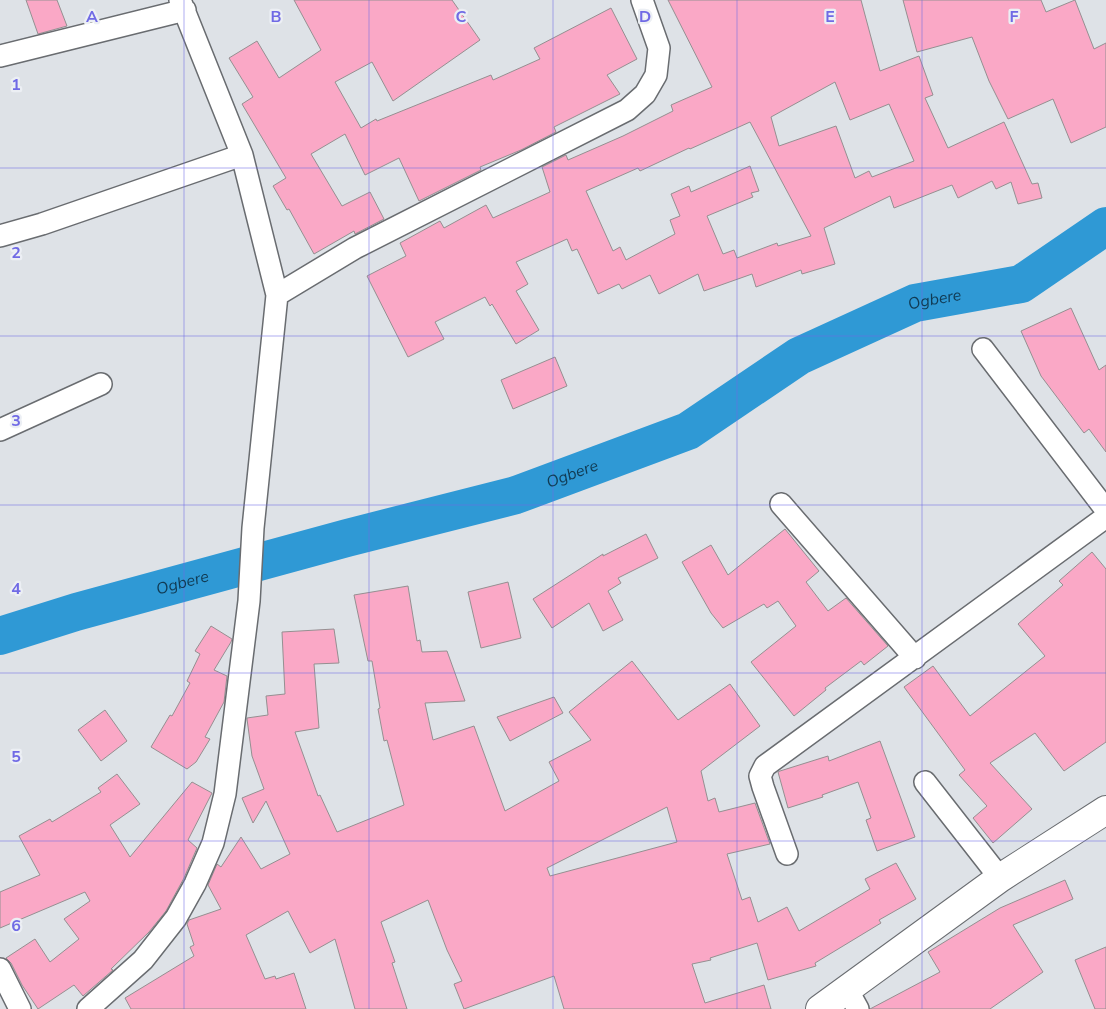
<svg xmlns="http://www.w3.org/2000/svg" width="1106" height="1009" font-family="'Nunito Sans',sans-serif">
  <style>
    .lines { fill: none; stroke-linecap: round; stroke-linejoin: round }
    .river { stroke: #2f99d5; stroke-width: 38 }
    .building { fill: #faa8c6; stroke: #958f91; fill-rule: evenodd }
    .minor-casing { stroke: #696c70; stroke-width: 24 }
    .major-casing { stroke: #696c70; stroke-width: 30 }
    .minor { stroke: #fff; stroke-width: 21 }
    .major { stroke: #fff; stroke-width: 28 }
    .grid { fill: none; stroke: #706ae5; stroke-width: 1; stroke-opacity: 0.55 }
    .labels { text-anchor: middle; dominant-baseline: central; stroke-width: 4.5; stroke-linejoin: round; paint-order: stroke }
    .water-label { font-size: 16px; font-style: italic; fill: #113b54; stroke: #eceff4 }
    .grid-label { font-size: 16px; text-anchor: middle; font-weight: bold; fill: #706ae5; stroke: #eceff4; stroke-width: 4.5; stroke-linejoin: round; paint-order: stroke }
  </style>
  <rect width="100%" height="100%" fill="#dee2e7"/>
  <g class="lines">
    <path class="river" id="s1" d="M0 636 76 612 347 538 516 495 688 431 799 356 915 303 1021 284 1106 226"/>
  </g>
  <path class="building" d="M26 0H57L67 26 38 34Z
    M294 0H452L480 40 393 101 372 62 335 82 361 128 376 119 377 121 491 75 493 80 540 59 534 48 611 8 637 59 607 75 620 94 554 127 556 132 521 150 480 167 481 170 419 201 399 158 365 175 345 134 311 154 342 206 370 192 384 219 355 234 354 231 314 254 289 209 287 210 273 186 286 178 242 104 253 97 229 58 257 41 279 78 321 50Z
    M668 0H861L880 71 919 56 933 95 925 98 948 148 1004 122 1032 184 1038 183 1042 198 1018 204 1011 182 996 189 992 181 958 198 952 185 894 208 890 196 824 228 835 264 802 274 801 270 756 287 752 274 704 291 698 274 659 294 650 275 622 289 619 284 598 294 577 249 572 251 567 239 516 262 528 284 516 291 539 330 516 344 492 304 490 306 485 297 435 322 444 339 408 357 367 276 406 256 400 243 440 221 444 228 486 205 493 218 550 192 542 167 566 155 568 160 623 136 673 111 671 105 712 87ZM835 82 850 120 889 104 914 161 872 177 869 171 855 178 836 126 779 146 771 117ZM750 122 811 236 778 246 777 243 737 258 734 250 723 254 707 216 753 197 751 193 759 191 750 166 691 192 689 186 671 194 680 216 670 220 675 234 626 260 620 247 613 251 586 191 638 168 640 171 689 148 690 149Z
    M903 0H1041L1046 12 1075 0 1094 49 1106 43V127L1071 143 1053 99 1008 119 989 81 972 37 917 52Z
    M1071 308 1099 370 1106 365V452L1089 429 1084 433 1041 376 1021 331Z
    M555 357 567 386 513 409 501 380Z
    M785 529 819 571 806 582 828 611 846 598 888 646 864 665 861 661 825 688 826 690 794 716 751 662 796 626 778 601 767 608 764 604 723 628 711 613 682 562 711 545 728 575Z
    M646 534 658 558 618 578 621 583 608 591 623 620 603 631 589 603 552 628 533 599 603 554V556Z
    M1092 552 1106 569V742L1064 771 1035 733 990 763 1032 809 993 843 973 818 987 806 959 775 965 770 904 687 933 666 970 716 1045 656 1018 624 1063 585 1059 581Z
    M508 582 521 638 481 648 468 592Z
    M408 586 417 641 420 640 422 652 447 651 465 701 425 703 433 740 474 726 505 811 559 781 549 762 591 740 569 712 632 661 678 720 730 684 760 726 701 771 708 801 715 798 719 812 755 803 770 844 727 854 742 900 750 897 758 922 787 907 799 931 870 889 865 879 896 863 916 899 879 920 881 923 815 963 816 966 768 980 757 943 710 958 711 960 692 964 705 1003 764 985 771 1009H564L554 976 464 1009 454 984 462 981 447 950 428 900 381 922 395 962 392 963 407 1009H355L335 939 310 953 288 911 246 935 265 979 275 976 276 979 294 973 306 1009H131L125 998 194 956 190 947 194 945 187 924 189 920 221 909 208 885 217 864 221 867 241 837 261 869 290 854 266 801 253 823 242 798 264 789 252 756 247 719V718L268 715 266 696 285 694 282 632 334 629 339 663 314 664 319 728 295 732 318 796 320 795 337 832 404 805 387 740 384 741 378 709 380 708 372 661H368L354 595ZM667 807 677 842 550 876 547 868Z
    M211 626 232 639 231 642 214 670 227 676 224 702 205 737 210 739 196 762 187 769 151 747 170 715 172 716 190 683 187 681 200 654 195 651Z
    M554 697 563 713 510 741 497 717Z
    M105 710 127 741 101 761 78 730Z
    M880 741 915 837 877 851 866 820 871 818 858 782 822 795 823 797 788 808 778 772 780 771 828 756 829 761Z
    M117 774 140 804 110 825 130 857 192 782 212 793 188 840 197 848 184 878 166 911 149 932 111 969 113 970 83 996 74 985 38 1009 22 985 11 963 6 958 35 939 50 962 79 939 64 919 90 901 85 892 0 928V892L40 875 19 836 50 819 52 822 101 792 98 788Z
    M1065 880 1073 899 1013 925 1043 972 990 1009H870L940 972 928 952 1000 908Z
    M1106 947V1009H1095L1075 960Z"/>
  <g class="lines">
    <g class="minor-casing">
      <path id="minor" d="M0 56 185 10
        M0 236 42 224 242 155
        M277 295 355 248 627 110 645 94 656 75 659 48 642 0
        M983 349 1106 510
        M0 430 101 384
        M781 504 915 658
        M925 782 1000 878
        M787 854 763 787 760 776 765 766 1106 517
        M0 969 20 1009
        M847 989 858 1009
        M88 1009 143 960 176 918 195 884 213 843 225 794 249 601 253 528 277 295 242 155 180 0"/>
    </g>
    <g class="major-casing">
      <path id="major" d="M820 1009 1000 878 1106 810"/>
    </g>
    <use href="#minor" class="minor"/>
    <use href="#major" class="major"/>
  </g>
  <path class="grid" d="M184 0V1009M369 0V1009M553 0V1009M737 0V1009M922 0V1009M0 168H1106M0 336H1106M0 505H1106M0 673H1106M0 841H1106"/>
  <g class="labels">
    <g class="water-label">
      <text stroke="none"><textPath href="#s1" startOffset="1000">Ogbere</textPath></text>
      <text stroke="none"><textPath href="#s1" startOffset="595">Ogbere</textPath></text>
      <text stroke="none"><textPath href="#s1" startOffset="190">Ogbere</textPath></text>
    </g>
  </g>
  <g class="grid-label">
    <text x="92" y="22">A</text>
    <text x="276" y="22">B</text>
    <text x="461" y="22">C</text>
    <text x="645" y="22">D</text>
    <text x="830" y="22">E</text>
    <text x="1014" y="22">F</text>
    <text x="16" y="90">1</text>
    <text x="16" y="258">2</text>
    <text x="16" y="426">3</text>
    <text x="16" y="594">4</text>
    <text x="16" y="762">5</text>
    <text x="16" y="931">6</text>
  </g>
</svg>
